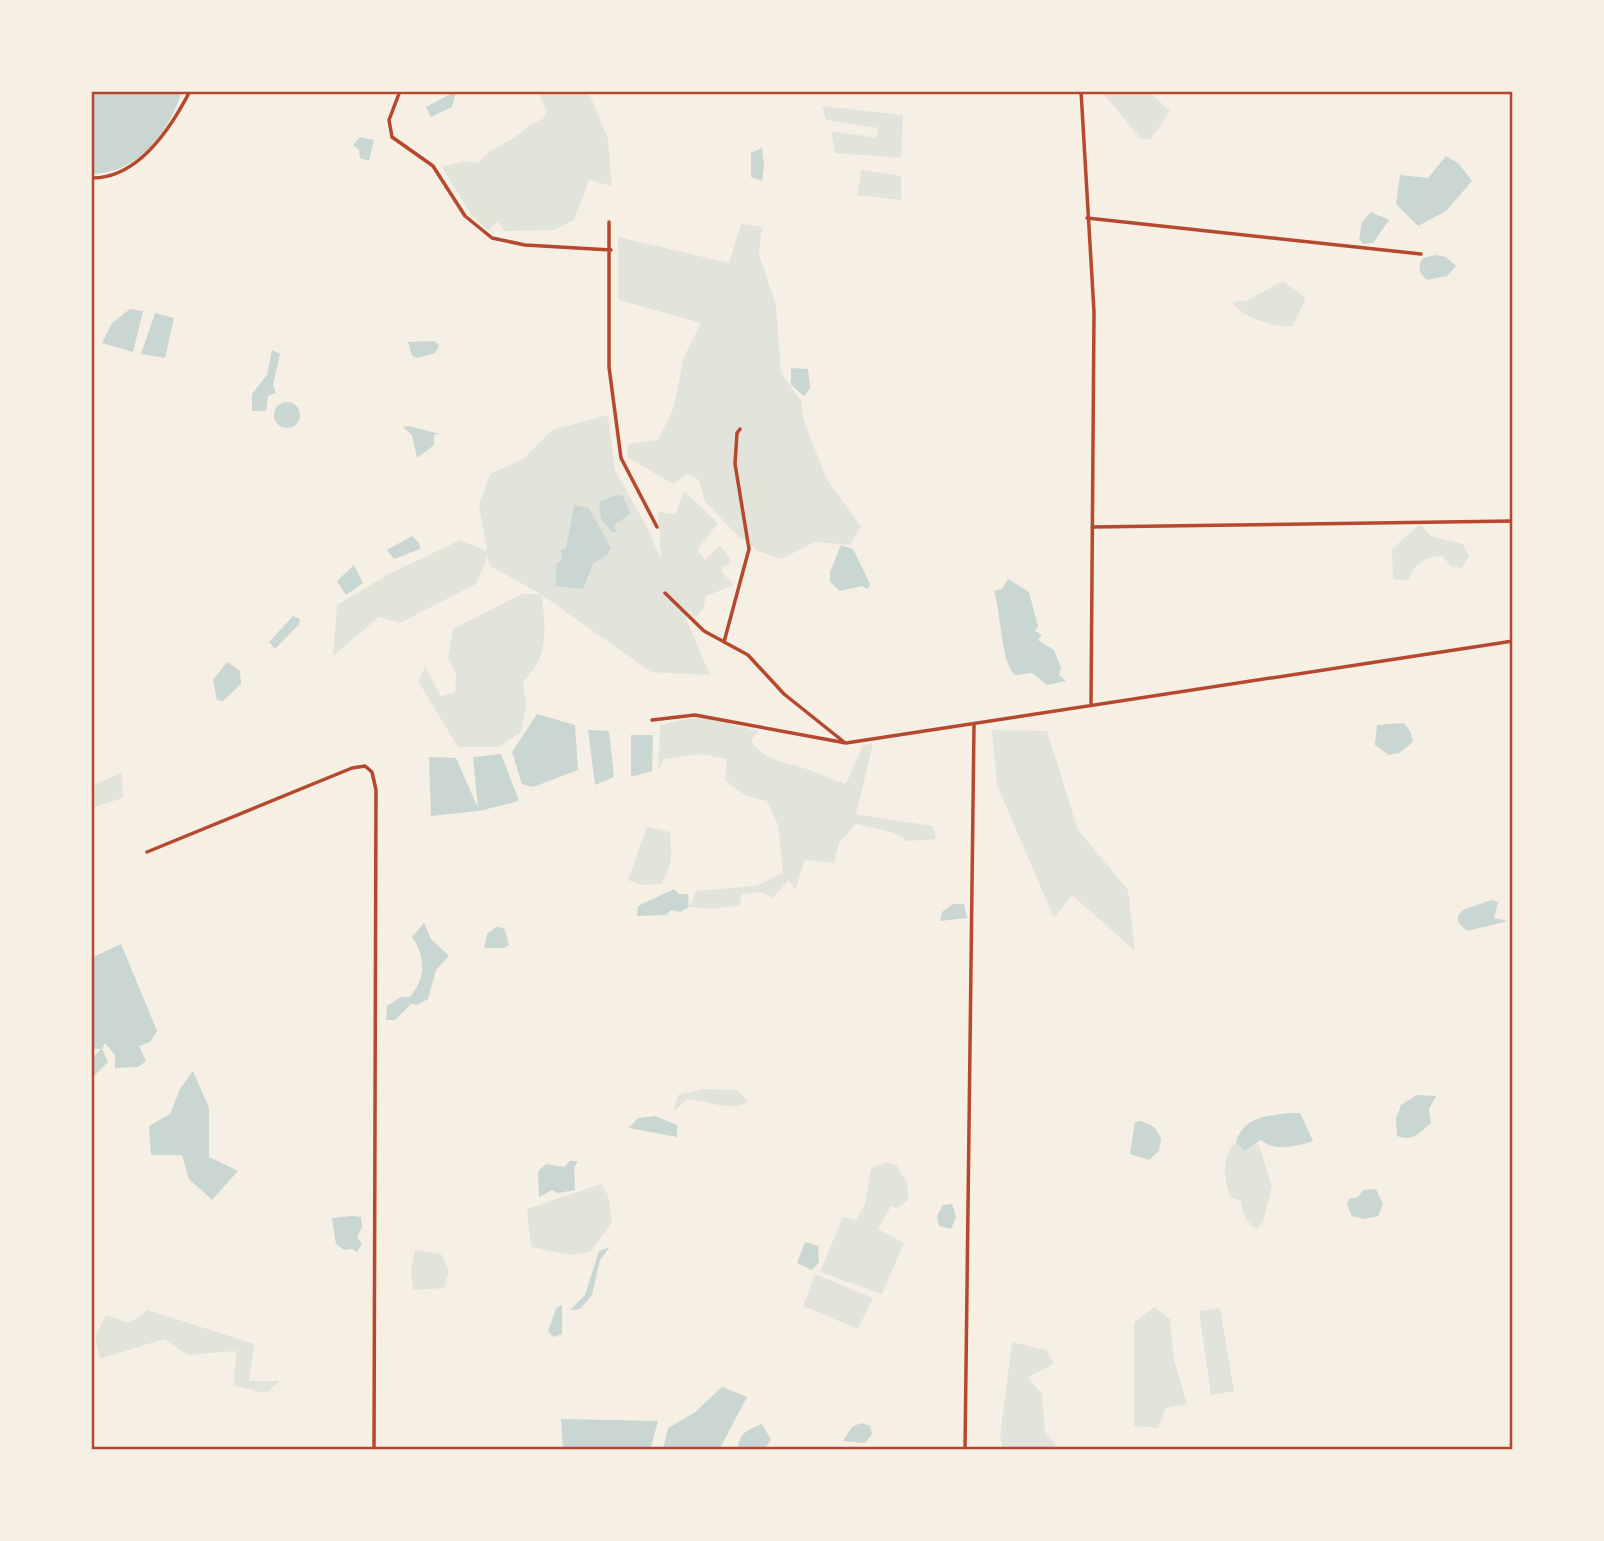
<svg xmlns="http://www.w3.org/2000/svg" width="1604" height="1541" font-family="Poppins,sans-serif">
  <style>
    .green { fill: #e2e4dc }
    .water { fill: #c9d6d2 }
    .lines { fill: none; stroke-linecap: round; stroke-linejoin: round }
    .minor { stroke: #b5482f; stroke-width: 3.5 }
    .neatline { fill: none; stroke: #b5482f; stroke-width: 2.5 }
  </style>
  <rect width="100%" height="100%" fill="#f6efe4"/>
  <path class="green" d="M538 91H580L590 95 608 139 612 186 589 180 574 220 554 230 504 231 498 222 488 230 472 216 442 167 464 161 478 163C488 151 497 148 510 140 524 132 526 125 543 119L547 112Z
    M1101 91H1148L1170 111 1150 140 1141 139Z
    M822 106 903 115 901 158 835 153 831 131 876 138 878 128 826 120Z
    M861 170 901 176V200L858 195Z
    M741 224 762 227 759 254 776 305 781 373 801 401 804 421 826 478 861 527 850 545 815 542 781 559 758 551 736 534 705 502 699 480 687 474 673 484 627 457 628 444 658 440 673 409 684 357 701 323 619 300 618 237 729 263Z
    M1283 281 1306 298 1292 327C1272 326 1244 319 1232 302L1248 300Z
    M608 415 615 470 648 529 661 560 658 512 676 514 684 491 718 523 697 550 705 560 720 545 732 561 720 570 734 585 706 596 703 610 695 618 681 606 710 675 651 672 542 595C545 628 550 657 523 681L526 706 521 732 499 747H458L418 681 425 667 441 696 455 692 456 674 448 658 453 629 522 594H541L490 566 488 556 476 584 400 623 379 617 333 656 337 605 387 575 460 540 487 551 479 505 490 474 523 459 552 430Z
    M1420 524 1430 536 1463 544 1469 556 1462 568 1452 567 1442 556C1425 557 1413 564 1409 581L1393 579 1392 549Z
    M701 716 758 731 751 741C769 764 780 760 804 768 819 773 832 780 846 784L863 745 873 744 856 814 933 826 936 839 908 841 891 832 856 824 839 843 834 863 805 860 795 890 789 880 772 898 762 892 742 894 740 905 714 909 689 907 696 891 757 886 783 872 778 825 767 801 746 796 725 780 727 759 701 754 664 759 658 771 660 725Z
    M992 730 1047 731 1078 830 1128 890 1135 951 1072 895 1054 918 997 785Z
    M122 772 123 798 91 808V787Z
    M647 827 670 832C672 852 673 867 661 884L642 885 628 880Z
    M704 1089 737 1090 749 1102C728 1112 710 1101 688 1099L673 1112 678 1095Z
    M1236 1142 1259 1145 1272 1186 1263 1221 1257 1229C1246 1222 1242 1214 1241 1201L1230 1197C1224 1176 1220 1158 1236 1142Z
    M886 1162 897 1166 907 1183 908 1200 898 1208 891 1206 878 1229 904 1243 882 1294 820 1272 843 1217 856 1220 865 1204 871 1169Z
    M601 1184 608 1195 612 1222 590 1252 570 1255 531 1247 527 1209Z
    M415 1250 441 1254 449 1271 444 1288 413 1290 411 1269Z
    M815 1274 873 1298 858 1329 803 1306Z
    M1154 1307 1170 1319 1174 1360 1187 1404 1166 1408 1158 1428 1134 1426V1323Z
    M1220 1308 1234 1391 1211 1395 1199 1311Z
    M148 1310 254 1344 249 1381H280L266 1393 234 1386 236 1351 188 1355 164 1339 100 1359 95 1337 106 1315 129 1323Z
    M1012 1342 1047 1350 1054 1364 1028 1377 1042 1394 1045 1431 1059 1450H1003L1000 1436Z"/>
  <path class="water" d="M92 91H182C169 132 138 174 91 174Z
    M456 91 452 107 431 117 426 107Z
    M360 137 374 140 369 161 360 158 359 150 353 145Z
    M762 148 764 166 762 181 751 177V153Z
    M1446 156 1458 163 1472 181 1446 211 1418 226 1396 204 1400 175 1428 178Z
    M1371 212 1389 220 1373 243 1363 244 1359 239 1362 222Z
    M1435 255 1446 257 1456 266 1447 276 1427 280C1419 272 1417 268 1423 258Z
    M130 309 143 311 133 352 102 343 112 323Z
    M155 313 174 318 165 358 141 354Z
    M435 341 439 346 435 353 418 358 412 356 408 342Z
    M272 350 280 354 273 384 276 393 268 396 266 411H252V394L267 375Z
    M791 368 808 369 810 388 804 396 791 385Z
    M274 415a13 13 0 1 1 26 0a13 13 0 1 1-26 0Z
    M409 426 440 434 434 435V445L417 458 412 435 403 427Z
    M616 495 623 496 630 514 614 525 617 532H611L601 519 599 502Z
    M574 505 589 508 611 548 608 554 593 564 583 589 556 586V564L562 560 561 550 566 548Z
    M412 536 419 543 420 549 394 559 387 550Z
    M841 545 853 549 870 584 868 589 862 586 840 591 830 582V572Z
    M354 565 363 583 346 595 337 581Z
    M1008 579 1029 592 1038 626 1035 631 1042 635 1038 640 1054 650 1061 668 1059 675 1066 681 1047 685 1032 673 1015 675C1001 663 1001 612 994 591L1002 589Z
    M293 616 300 619 299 624 275 649 269 642Z
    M227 662 240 671 241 684 223 701 217 700 213 680Z
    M537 714 575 725 578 770 533 787 522 784 512 752Z
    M1404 723 1410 731 1413 742 1399 753 1389 755 1375 745 1377 725Z
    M588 730 609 731 614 777 595 785Z
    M631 735H653L652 771 631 777Z
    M501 754 519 801 479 811 431 816 429 757 456 758 478 808 473 757Z
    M674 889 679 894H688L689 907 680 912 671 910 666 915 637 916 638 906Z
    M1491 900 1498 902 1494 918 1508 921 1467 931 1458 922V915L1463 910Z
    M953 904H964L967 918 940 921 942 912Z
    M424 923 431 939 449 956 436 970 428 999 417 1005 411 1004 395 1020H386L387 1006 401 997H410C426 978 426 957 412 937Z
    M496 927 504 928 509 945 504 948H484L487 934Z
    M121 944 157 1031 150 1042 139 1046 146 1061 138 1067 115 1068V1055L105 1043 102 1049 108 1062 91 1079V1060L101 1049H91V958Z
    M193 1071 209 1108V1157L238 1171 212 1200 189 1179 182 1155H151L149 1126 170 1114 180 1089Z
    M1417 1095 1436 1096 1429 1109 1431 1123C1419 1133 1413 1142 1397 1136L1396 1118 1401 1105Z
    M1289 1113H1300L1313 1141C1298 1146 1274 1152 1261 1140L1244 1151 1236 1142C1244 1117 1266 1116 1289 1113Z
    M655 1116 677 1125V1137L629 1128 638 1118Z
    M1141 1121 1154 1127 1161 1138 1159 1151 1149 1160 1130 1154 1135 1122Z
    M570 1161H578L574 1168 575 1190 558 1193 552 1190 539 1197 538 1171 546 1164 564 1167Z
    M1376 1189 1383 1204 1378 1216 1365 1219 1352 1216 1347 1205 1349 1199 1358 1197 1363 1190Z
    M952 1204 956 1217 951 1229 939 1226 937 1216 943 1205Z
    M352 1216 361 1217 362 1227 357 1237 362 1244 357 1252 352 1249 344 1250 336 1244 332 1218Z
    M805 1242 818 1246 819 1262 812 1270 797 1263Z
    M610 1247 600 1260 592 1295 580 1309 570 1310 585 1295 599 1251Z
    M562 1305V1334L554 1337 548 1332 556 1308Z
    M722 1387 747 1397 719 1450H663L668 1428 694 1413Z
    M561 1419 658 1421 650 1450H563Z
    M861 1423 870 1426 872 1434 865 1443 843 1441 852 1427Z
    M762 1424 771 1440 763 1450H744L738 1446C740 1432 750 1429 762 1424Z"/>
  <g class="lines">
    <path class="minor" d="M400 91 389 120 392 137 433 166 465 216 492 238 525 245 611 250
      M1081 91 1094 312 1091 705
      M91 178C138 179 171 128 190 91
      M1087 218 1421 254
      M609 222V367L621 458 657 527
      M1092 527 1513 521
      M665 593 704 631 748 655 784 694 844 742
      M724 642 749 549 735 464 737 433 740 429
      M652 720 695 715 846 743 1513 641
      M147 852 352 768 365 766 372 772 376 790 374 1450
      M965 1450 974 725"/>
  </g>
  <rect width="1604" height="1541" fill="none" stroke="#f6efe4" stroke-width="186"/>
  <rect x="93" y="93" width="1418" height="1355" class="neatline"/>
</svg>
